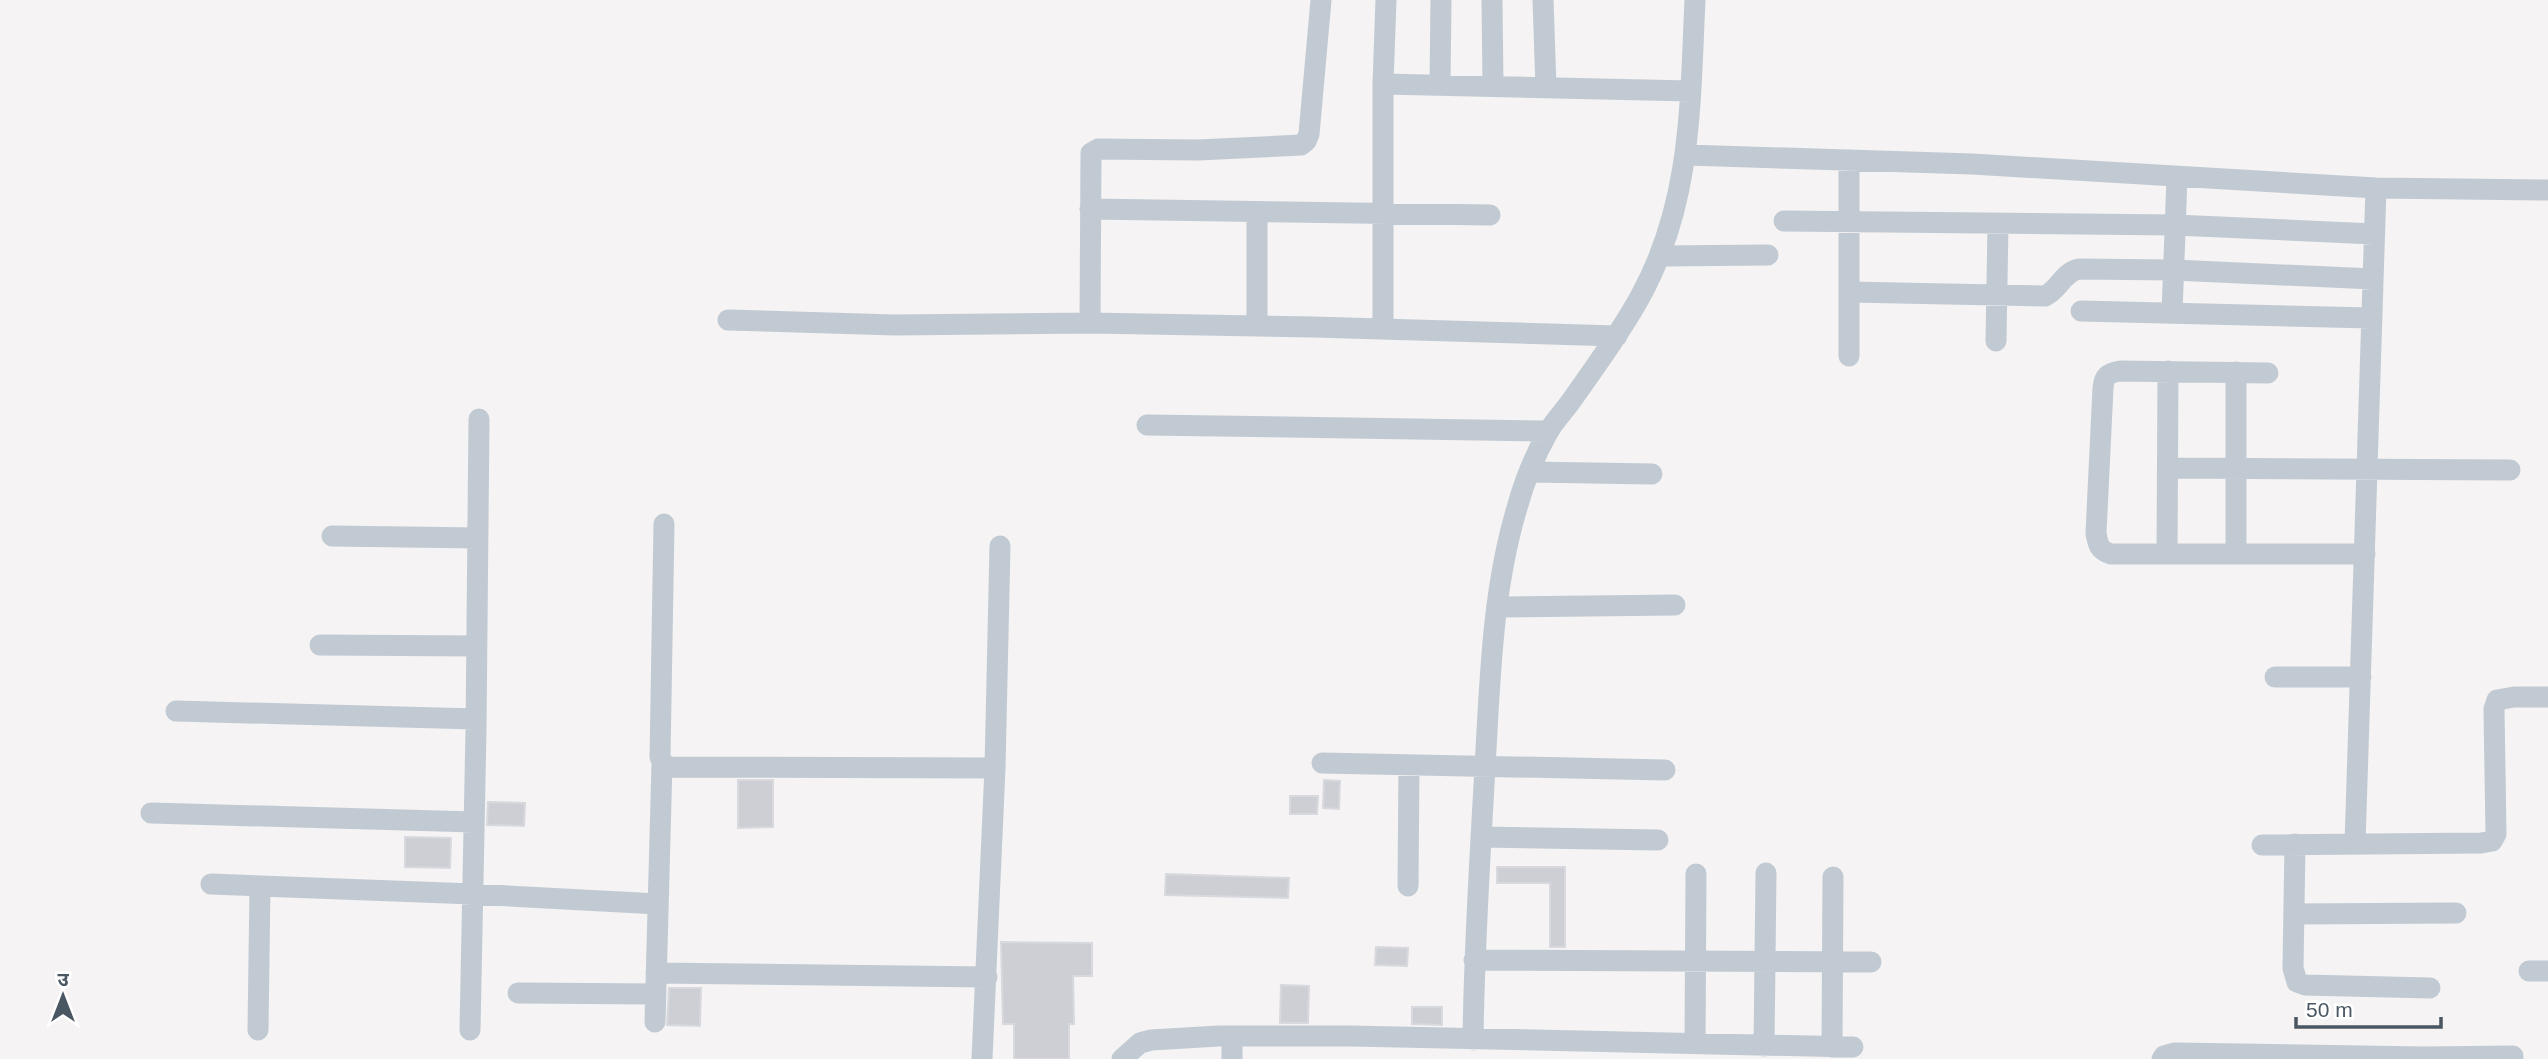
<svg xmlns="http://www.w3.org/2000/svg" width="2548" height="1059" font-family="Arial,'Noto Sans Devanagari',sans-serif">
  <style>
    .building { fill: #cdcfd5; stroke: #d7d9de; stroke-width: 2 }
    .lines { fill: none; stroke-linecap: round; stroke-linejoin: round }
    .street { stroke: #c1cad2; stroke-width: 21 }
  </style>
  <rect width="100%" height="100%" fill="#f5f3f3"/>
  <path class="building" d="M738 780H773V827L738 828Z
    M1324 780 1340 781 1339 809 1323 808Z
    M1290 796H1318L1317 814H1290Z
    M488 802 525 803 524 826 487 825Z
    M405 837 451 838 450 868 405 867Z
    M1497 867H1565V947H1550V883H1497Z
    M1166 874 1289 878 1288 898 1165 895Z
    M1001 942 1092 943V976H1073L1074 1024H1069V1059H1014V1024H1003Z
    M1376 947 1408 948 1407 966 1375 965Z
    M1281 985 1309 986 1308 1023H1280Z
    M669 988H701L700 1026 667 1025Z
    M1412 1007H1442V1025L1412 1024Z"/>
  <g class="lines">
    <path class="street" d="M1492 0 1493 86
      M1543 0 1546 88
      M1383 84 1690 91
      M1440 85 1441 0
      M1687 155 1972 164 2376 188 2548 190
      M1090 209 1490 215
      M1257 212V326
      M1784 221 2175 225 2374 234
      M1661 256 1768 255
      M1849 292 2045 296C2059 290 2063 272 2079 269L2174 270 2373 279
      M2081 311 2372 318
      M2172 313 2177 177
      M728 320 895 325 1090 323 1313 327 1617 336
      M1090 323 1091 153 1098 149 1198 150 1301 145 1306 141 1309 134 1321 0
      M1383 329V84L1386 0
      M1996 341 1998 223
      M1849 356V160
      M2236 372V554
      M2268 373 2120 371C2108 373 2104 376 2103 388L2096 533C2098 545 2099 550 2111 554H2365
      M1147 425 1549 431
      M2168 468 2510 470
      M1530 472 1652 474
      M664 524 660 757 665 767 995 768
      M332 536 478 538
      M2167 554 2168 371
      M1497 607 1675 605
      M320 645 477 646
      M2275 677H2361
      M176 711 476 719
      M1322 763 1665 770
      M151 813 474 822
      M1481 837 1658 840
      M2295 844 2293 968 2297 982 2305 985 2430 988
      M2355 844 2376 188
      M2262 845 2481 843 2492 841 2496 834 2494 709 2497 700 2514 697H2548
      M211 884 473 894 658 904
      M1408 886 1409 765
      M2294 914 2456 913
      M1474 960 1871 962
      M2529 971H2548
      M656 973 987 977
      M518 993 656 994
      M655 1022 662 763
      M258 1030 260 886
      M470 1030 476 730 479 419
      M1473 1040C1474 949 1480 858 1485 767 1490 681 1492 591 1517 508 1524 482 1535 455 1548 432 1555 420 1566 409 1574 397 1597 364 1621 332 1640 297 1692 203 1690 104 1695 0
      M1695 1044 1696 874
      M1764 1046 1766 873
      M1832 1047 1833 877
      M982 1059 995 768 1000 546
      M1122 1059 1140 1043 1151 1040 1219 1036H1351L1853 1047
      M1232 1059V1036
      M2162 1059 2164 1056 2175 1053 2424 1057 2513 1056"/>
  </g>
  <g transform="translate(63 996)" stroke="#ffffff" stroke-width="5" paint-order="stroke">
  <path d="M0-5L12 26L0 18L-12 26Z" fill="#4a5661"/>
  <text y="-10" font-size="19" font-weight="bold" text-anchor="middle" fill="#4a5661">उ</text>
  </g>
  <path d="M2296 1017v10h145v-10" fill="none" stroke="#4a5661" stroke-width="3.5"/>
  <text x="2306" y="1017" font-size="21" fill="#4a5661" stroke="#ffffff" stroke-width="5" paint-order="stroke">50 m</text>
</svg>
